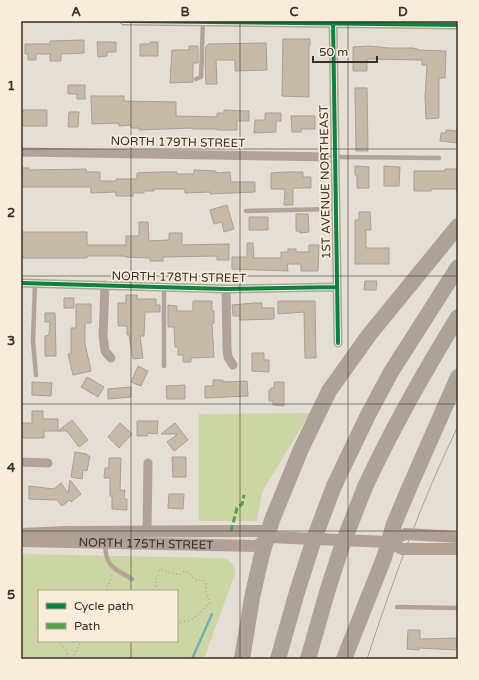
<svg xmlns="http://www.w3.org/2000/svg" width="479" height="680" font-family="'Varela Round',sans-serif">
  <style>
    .green { fill: #ccd6a4; fill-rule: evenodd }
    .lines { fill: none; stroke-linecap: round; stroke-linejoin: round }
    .stream { stroke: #6db1b5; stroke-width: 2.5 }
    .building { fill: #c6baa6; stroke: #a5a099 }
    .path { stroke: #aea39c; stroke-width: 1.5; stroke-dasharray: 1 3; stroke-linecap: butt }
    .lane { stroke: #b2a299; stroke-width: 4.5 }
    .street { stroke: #b2a299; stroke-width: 9 }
    .secondary { stroke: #b1a195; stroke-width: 12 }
    .highway { stroke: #ada298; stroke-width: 16 }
    .tram { stroke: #ada29a; stroke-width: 1 }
    .highway-bridge { stroke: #ada298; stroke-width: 16 }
    .quiet { stroke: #53a442; stroke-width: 3; stroke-dasharray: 6 3; stroke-linecap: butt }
    .cycleway-casing { stroke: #f9ecda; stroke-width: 6 }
    .cycleway { stroke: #00873e; stroke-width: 4 }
    .grid { fill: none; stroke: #353029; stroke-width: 1; stroke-opacity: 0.55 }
    .labels { text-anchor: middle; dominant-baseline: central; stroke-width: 3.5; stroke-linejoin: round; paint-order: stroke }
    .street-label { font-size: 12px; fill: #353029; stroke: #f9ecda }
    .neatline { fill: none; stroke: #353029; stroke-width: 1.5 }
    .grid-label { font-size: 13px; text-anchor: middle; font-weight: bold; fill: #353029 }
  </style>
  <rect width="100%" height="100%" fill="#e4ded4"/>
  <path class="green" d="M310 413 262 492 257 521H199V414Z
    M21 554 222 558C231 560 235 565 235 574L204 659H21ZM39 591H177V641H39Z"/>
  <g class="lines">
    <path class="stream" d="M192 659 212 614"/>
  </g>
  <path class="building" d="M283 39H310V46H309V97L282 96Z
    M84 40V53L61 54V61H50V54H36V60H28V54H25V44H50V41Z
    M97 42H116V52H107V56L98 57Z
    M150 42H158V56H140V44H150Z
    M266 43 267 70 235 71V60H216L217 84H206L205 63 206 46H208V44Z
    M189 46H198V63H193V82L170 83 172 50H189Z
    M369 46 389 48H412L418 49V50L446 51 445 78H439V118L426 119 425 96 427 65H422V60L367 59V71H353V47Z
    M68 85H85V99H77V94H68Z
    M355 88H367L368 151H356Z
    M91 96H124V101L176 102V116L217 117V113H224V110L249 111V121H237V130H217V129H192V128L139 130V128H131V125L119 126V123L92 124Z
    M21 110H47V126H21Z
    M69 112H79L78 127H68Z
    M265 113H281V121H276V132L254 133 255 120H265Z
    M291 116H315V129H301V132H292Z
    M446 130 458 131V143L440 141 441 133H446Z
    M355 166 369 167V188H357V175H355Z
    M384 166 400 167 399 186H384Z
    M21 168H29V170L86 169 87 172H100V181H116V179H137V173L157 172H177V174H194V170L216 171V173L230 172 231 182H255V192L210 194V192L185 193V189H154V191H144V193H133V196H116V192L91 193V187H21Z
    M445 169H458V189H432L431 191H414V171H445Z
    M285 172H303V177H311V188H293V205H284L285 189H271V173Z
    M227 205 234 229 224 232 222 222 214 224 210 210Z
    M359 212H370L371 230H366V248H389V264H355V220H359Z
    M296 214H308L309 232 300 233V231H296Z
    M249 217H268V230H249Z
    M139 222H148L149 241 169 240V233H182V245L229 244V260H217V256L163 257V261H150V258L125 257V256H87V258H21V232H87V245H126V236H139Z
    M247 243H253L254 258H281V252H288V249H296V252H309V245H319L318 271H301V264H287L288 271 232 269V257H247Z
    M365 281H377L376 290H364Z
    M126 295H137V299H156V305H160V312H145L144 336H140L143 358 133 359 129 335H127V326H118V303H126Z
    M64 298H74V308H64Z
    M193 301H212V311H214V323H212L214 357 191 358V362H183V355H178V347H175L174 327H168V305L177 306V311H193Z
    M278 301H315L316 358H305L304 312 278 314Z
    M254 303H262V308H274V319L240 320V316H233L232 305Z
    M76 304H91V323H85V344L91 371 73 375 68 354H71V328H76Z
    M45 313H55L56 356H45V336L49 335 50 322H45Z
    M252 353H264V360H269V372L252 371Z
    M138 366 148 371 141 386 131 382Z
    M87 377 104 387 98 397 81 387Z
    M213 380H223V382L247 381 248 396 205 398V386H213Z
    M32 382 52 383 51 396 32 395Z
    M274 382H284V406L273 405V401H269V390H271V388H274Z
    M185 385V399H167L166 386Z
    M131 387V397L108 399V389Z
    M32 411H43V419H58V431H44V438H21V423H32Z
    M72 420 88 440 79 447 67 431H58Z
    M137 421H158L157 434 148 433 147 436H137Z
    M120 423 132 434 119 448 108 437Z
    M175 423 188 440 174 451 167 442 178 434H161Z
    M75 452 87 454V456H90L87 471 83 470 82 479 71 477Z
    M172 457H186V477H173Z
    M109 458H121L120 490H125L124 499H127V510L112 509V496H110V478H104L105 468H109Z
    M70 480 81 494 71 502 70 500 62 506 57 500 29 499V486L54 489 61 483 68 493Z
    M169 494H184L183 509 168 508Z
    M408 630H420V639L458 638V650L419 648V650L407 649Z"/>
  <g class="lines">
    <path class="path" d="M105 591 113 574
      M155 591 156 580 160 569C166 572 172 572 179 575L185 571 190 573C193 579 196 581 203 580L206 583V591L210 603 193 619 181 622 177 625
      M39 627 38 632 39 633
      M57 641C63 645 68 652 69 659
      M72 659 81 641"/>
    <path class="lane" d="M196 79 201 77 203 22
      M335 157 439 158
      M246 211 335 209
      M35 283 33 341 36 375
      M164 366V287
      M105 544C106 567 113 568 132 579
      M397 607 458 608"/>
    <path class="street" d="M124 21 458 25
      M333 21 338 343
      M21 152 335 157
      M21 283 226 289 337 287
      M105 285 103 336 105 351 111 358
      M226 289 227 349 228 357 233 365
      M21 462 48 463
      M147 531 148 463"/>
    <g class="secondary">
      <path d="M21 534 66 532 246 531H261L267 537"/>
      <path id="s1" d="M21 541 257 546 267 537 389 542 405 534 458 537"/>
      <path d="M389 542 402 549H458"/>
    </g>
    <path class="highway" d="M334 486 368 415 391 372 458 267
      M365 487C392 429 424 372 458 317
      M242 659 252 598 261 558 272 520 301 449 329 391 369 335 458 226
      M278 659 297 592
      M308 659 328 589
      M344 659 384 558 394 524 410 486 458 377"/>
    <path class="tram" d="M367 659C393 580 422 500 458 426"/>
    <path class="highway-bridge" d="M328 589 343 543 365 487
      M297 592 314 539 334 486"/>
    <path class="quiet" d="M231 531 237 508 242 504 244 495"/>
    <g class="cycleway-casing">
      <path id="cycleway" d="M124 21 458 25
        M333 21 338 343
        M21 283 226 289 337 287"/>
    </g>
    <use href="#cycleway" class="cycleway"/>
  </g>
  <path class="grid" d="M131 21V591M240 21V659M348 21V659M21 149H458M21 276H458M21 404H458M21 531H458M131 641V659"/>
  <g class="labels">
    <g class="street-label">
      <text transform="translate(178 142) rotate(1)">NORTH 179TH STREET</text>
      <text transform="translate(325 182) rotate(-91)">1ST AVENUE NORTHEAST</text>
      <text transform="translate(179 277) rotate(1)">NORTH 178TH STREET</text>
      <text stroke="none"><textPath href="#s1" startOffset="125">NORTH 175TH STREET</textPath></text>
    </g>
  </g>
  <rect width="479" height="680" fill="none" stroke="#f9ecda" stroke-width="44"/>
  <rect x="38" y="590" width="140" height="52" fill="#f9ecda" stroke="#aba193"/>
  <rect x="46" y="603" width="20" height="6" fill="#00873e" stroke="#aba193"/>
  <text x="74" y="610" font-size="12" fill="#353029">Cycle path</text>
  <rect x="46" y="623" width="20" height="6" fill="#53a442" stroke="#aba193"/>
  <text x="74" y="630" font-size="12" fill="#353029">Path</text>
  <path d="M313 56v6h64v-6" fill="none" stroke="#353029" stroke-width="2"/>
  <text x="319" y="56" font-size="12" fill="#353029" stroke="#f9ecda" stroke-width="3" paint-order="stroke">50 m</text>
  <rect x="22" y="22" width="435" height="636" class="neatline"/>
  <g class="grid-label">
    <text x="76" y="16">A</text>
    <text x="185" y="16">B</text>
    <text x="294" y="16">C</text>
    <text x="403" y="16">D</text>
    <text x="11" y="90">1</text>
    <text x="11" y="217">2</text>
    <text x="11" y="345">3</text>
    <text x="11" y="472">4</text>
    <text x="11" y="599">5</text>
  </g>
</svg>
